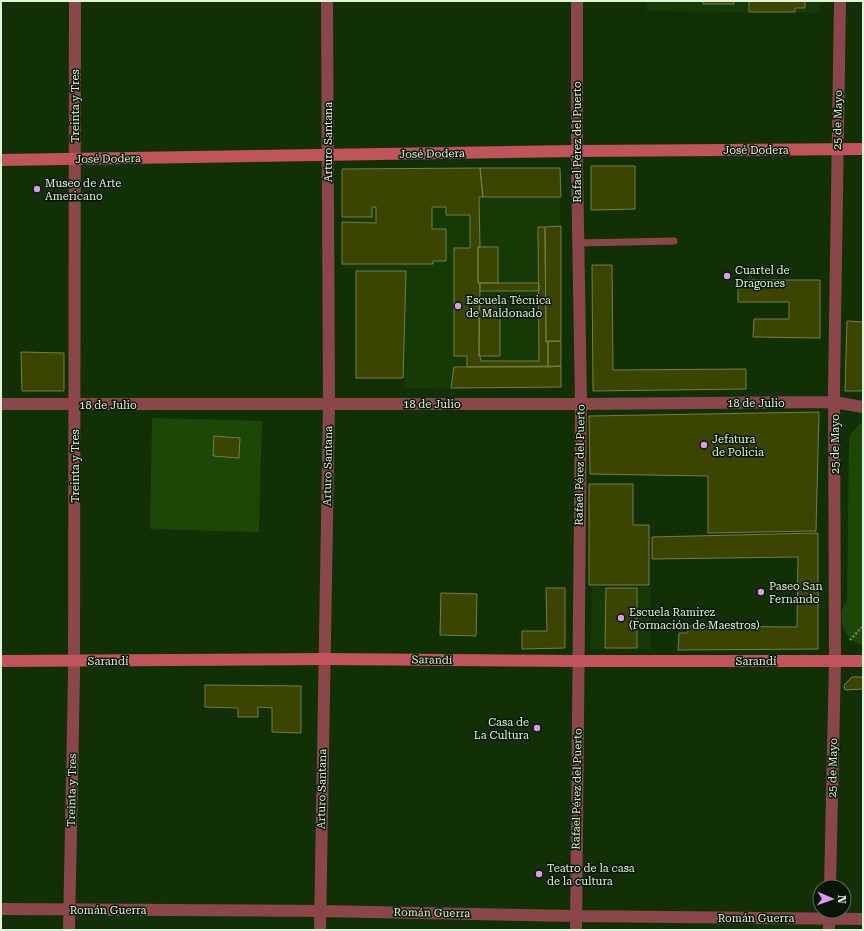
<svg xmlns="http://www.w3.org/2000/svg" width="864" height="931" font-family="'Roboto Serif',serif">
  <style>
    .built { fill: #163a06 }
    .green { fill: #1c4706 }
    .building { fill: #3c4500; stroke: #747e48 }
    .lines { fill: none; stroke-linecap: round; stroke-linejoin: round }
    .path { stroke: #6d8663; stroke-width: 2.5; stroke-dasharray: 2 2; stroke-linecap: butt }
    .lane { stroke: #8a4649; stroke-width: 7 }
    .street { stroke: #8a4649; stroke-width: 12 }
    .secondary { stroke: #c0535b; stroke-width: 12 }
    .poi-dot { fill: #dd98f3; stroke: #081504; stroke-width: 1.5 }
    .labels { text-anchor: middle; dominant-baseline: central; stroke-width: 3; stroke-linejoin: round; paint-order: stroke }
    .street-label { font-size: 11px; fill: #e1f4db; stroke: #081504 }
    .poi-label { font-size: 11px; fill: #e1f4db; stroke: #081504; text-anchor: start }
  </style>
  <rect width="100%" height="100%" fill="#123005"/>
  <path class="built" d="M646 1H820V13L646 11Z
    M560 168 561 387 405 388V378H356V269L342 268V169Z
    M592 587H651V650L591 649Z"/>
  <path class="green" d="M152 418 262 421 259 532 150 529Z
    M863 421V645C843 641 835 615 847 600L849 440 851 433Z"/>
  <path class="building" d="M703 1H734V4H703Z
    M749 1H805V8H795V12H749Z
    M591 166H635V209L591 210Z
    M480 168 483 197H479L480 247H478V283H480L479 356H480L481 361H539L538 227H545L546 342 548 341V367H467V356H454V248H470V215H446V207H432V229H446V261H433V264H342V222L376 223V207H372V217H342V169Z
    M480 168H560L561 197H483Z
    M561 226V341L546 342 545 227Z
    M478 247H498V283H478Z
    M592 265H612L613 370 746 369V389L593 391Z
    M356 271H406L403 378H356Z
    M738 280H820V338L753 337 754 319H789V302H738Z
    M480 283H539V291H480Z
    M479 302H500V356H479Z
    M847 321 863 322V391H845Z
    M548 341H561V366L548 367Z
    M21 352 64 353V391H22Z
    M561 366V387L451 388 454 367Z
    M819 412 816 531 708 533V476L590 474 589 416Z
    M214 436 240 438 239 458 213 456Z
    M589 484H633V525H649V585H589Z
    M818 533V649L678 650 679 633H687V626L797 627 798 557 652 559V537Z
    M546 588H565V648L522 649V631H547Z
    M606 588H637V648H605Z
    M441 593 477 594 476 636 440 635Z
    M852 677H863V689L845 690 844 685Z
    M205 685 301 686V733L272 732V708L258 707V717H238V708L205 707Z"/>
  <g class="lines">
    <path class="path" d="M850 640 863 626"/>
    <path class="lane" d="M578 243 674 241"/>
    <path class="street" d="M1 404H581L834 402 863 407
      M830 887 835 661 834 388 840 1
      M1 909 320 911 576 916 863 919
      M69 930 74 676 75 1
      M320 930 329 403 327 1
      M576 930 581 404 577 165V1
      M829 930V911"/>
    <path class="secondary" d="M1 160 576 151 863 149
      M1 661 324 659 578 661H863"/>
  </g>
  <g class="poi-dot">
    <circle cx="37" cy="189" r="4"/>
    <circle cx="727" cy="276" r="4"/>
    <circle cx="458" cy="306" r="4"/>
    <circle cx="704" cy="445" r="4"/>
    <circle cx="761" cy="592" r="4"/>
    <circle cx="621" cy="618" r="4"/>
    <circle cx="537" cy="728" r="4"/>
    <circle cx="539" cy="874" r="4"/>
  </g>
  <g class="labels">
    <g class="street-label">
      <text transform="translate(75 106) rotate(-90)">Treinta y Tres</text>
      <text transform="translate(838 120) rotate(-89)">25 de Mayo</text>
      <text transform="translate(328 142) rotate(-90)">Arturo Santana</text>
      <text transform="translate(577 142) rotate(-90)">Rafael Pérez del Puerto</text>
      <text x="756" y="150">José Dodera</text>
      <text transform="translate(432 154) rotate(-1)">José Dodera</text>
      <text transform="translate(108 159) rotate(-1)">José Dodera</text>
      <text x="756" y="403">18 de Julio</text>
      <text x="432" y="404">18 de Julio</text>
      <text x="108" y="405">18 de Julio</text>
      <text transform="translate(835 444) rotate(-90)">25 de Mayo</text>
      <text transform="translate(580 465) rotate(-89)">Rafael Pérez del Puerto</text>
      <text transform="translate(75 466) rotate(-90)">Treinta y Tres</text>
      <text transform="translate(328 466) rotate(-89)">Arturo Santana</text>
      <text transform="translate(432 660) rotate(1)">Sarandí</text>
      <text x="108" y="661">Sarandí</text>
      <text x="756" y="661">Sarandí</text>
      <text transform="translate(833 768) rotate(-89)">25 de Mayo</text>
      <text transform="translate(322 789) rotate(-89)">Arturo Santana</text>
      <text transform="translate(577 789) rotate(-89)">Rafael Pérez del Puerto</text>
      <text transform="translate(72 790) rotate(-89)">Treinta y Tres</text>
      <text x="108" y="910">Román Guerra</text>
      <text transform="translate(432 913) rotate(1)">Román Guerra</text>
      <text x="756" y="918">Román Guerra</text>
    </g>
    <g class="poi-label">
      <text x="45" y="183">Museo de Arte<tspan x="45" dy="13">Americano</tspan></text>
      <text x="735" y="270">Cuartel de<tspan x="735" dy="13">Dragones</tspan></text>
      <text x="466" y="300">Escuela Técnica<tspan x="466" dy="13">de Maldonado</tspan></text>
      <text x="712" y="439">Jefatura<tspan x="712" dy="13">de Policia</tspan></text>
      <text x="769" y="586">Paseo San<tspan x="769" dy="13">Fernando</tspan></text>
      <text x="629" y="612">Escuela Ramirez<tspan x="629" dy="13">(Formación de Maestros)</tspan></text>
      <text x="529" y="722" text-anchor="end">Casa de<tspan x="529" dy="13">La Cultura</tspan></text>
      <text x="547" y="868">Teatro de la casa<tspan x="547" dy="13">de la cultura</tspan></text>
    </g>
  </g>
  <rect width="864" height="931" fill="none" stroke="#e1f4db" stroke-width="4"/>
  <g transform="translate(832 899) rotate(92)"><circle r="19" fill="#081504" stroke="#5f6e5a"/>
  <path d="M0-3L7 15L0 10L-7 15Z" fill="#dd98f3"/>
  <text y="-6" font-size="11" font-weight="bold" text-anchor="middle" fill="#e1f4db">N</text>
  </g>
</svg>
